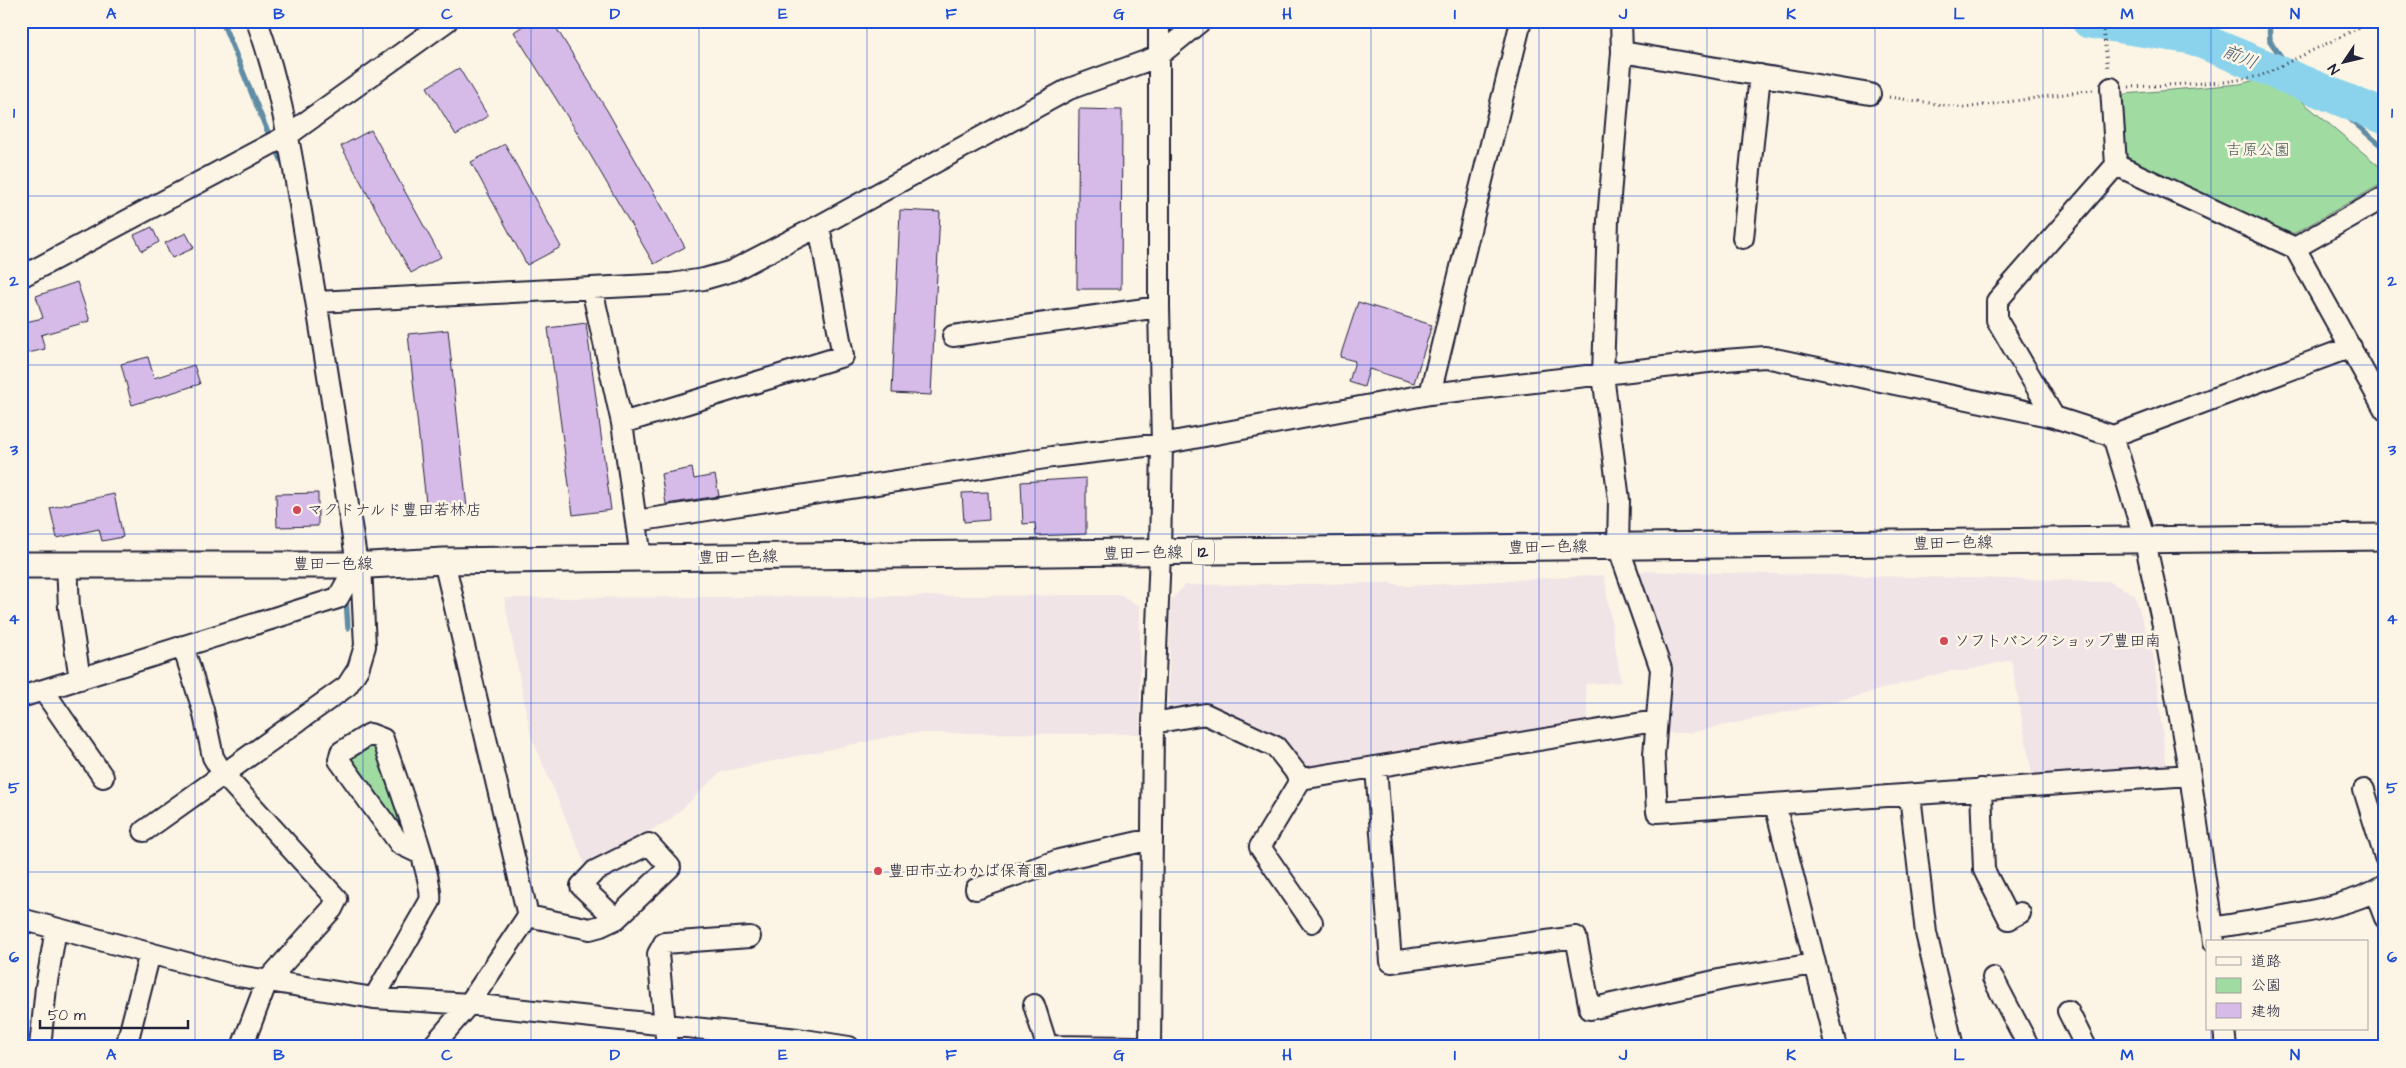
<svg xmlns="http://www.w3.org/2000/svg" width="2406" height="1068" font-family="'Architects Daughter','Klee One',sans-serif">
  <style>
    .built { fill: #f1e4e6 }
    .green { fill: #a0dca2; stroke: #617f6e }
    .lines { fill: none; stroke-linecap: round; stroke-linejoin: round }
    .stream { stroke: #618ca5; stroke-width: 5.5 }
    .river { stroke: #8bd3ec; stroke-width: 35 }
    .building { fill: #d6bbe9; stroke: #22223b }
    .minor-casing { stroke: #22223b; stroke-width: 24 }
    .major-casing { stroke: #22223b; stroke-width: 29 }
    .path { stroke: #22223b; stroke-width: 3; stroke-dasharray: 1 4; stroke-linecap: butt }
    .minor { stroke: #fcf5e5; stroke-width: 20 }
    .major { stroke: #fcf5e5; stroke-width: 25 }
    .grid { fill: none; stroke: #1d4ed8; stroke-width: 1; stroke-opacity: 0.55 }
    .poi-dot { fill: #d1495b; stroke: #fcf5e5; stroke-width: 2 }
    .labels { text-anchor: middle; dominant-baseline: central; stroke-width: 5; stroke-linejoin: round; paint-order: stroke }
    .shield { fill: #fcf5e5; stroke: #63616e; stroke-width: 1 }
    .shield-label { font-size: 15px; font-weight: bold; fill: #22223b }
    .park-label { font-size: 16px; fill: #485a5a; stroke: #fcf5e5 }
    .poi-label { font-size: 16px; fill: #22223b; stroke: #fcf5e5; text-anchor: start }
    .street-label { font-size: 16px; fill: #22223b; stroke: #fcf5e5 }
    .water-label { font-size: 18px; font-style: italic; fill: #425770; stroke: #fcf5e5 }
    .neatline { fill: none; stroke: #1d4ed8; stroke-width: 2 }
    .grid-label { font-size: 16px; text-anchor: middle; font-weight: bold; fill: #1d4ed8 }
  </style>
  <rect width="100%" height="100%" fill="#fcf5e5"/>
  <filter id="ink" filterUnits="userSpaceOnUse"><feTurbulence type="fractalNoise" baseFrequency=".02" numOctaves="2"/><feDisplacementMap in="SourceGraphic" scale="10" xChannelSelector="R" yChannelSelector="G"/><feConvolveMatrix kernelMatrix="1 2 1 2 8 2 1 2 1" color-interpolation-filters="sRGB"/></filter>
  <g filter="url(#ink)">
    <path class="built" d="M1633 571 2108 581 2135 595 2154 658 2168 780 2034 786 2011 660 1964 671H1949L1850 698 1689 733H1665Z
      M1604 575 1621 682 1585 684 1589 728 1303 770 1282 742 1168 715 1171 600 1185 585 1390 583 1408 586Z
      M1121 595 1140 606V734L907 733 721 772 670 820 585 864 531 736 504 598Z"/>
    <path class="green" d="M2272 76 2385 171V182L2295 233H2280L2130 160 2122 149 2120 100 2125 94 2240 84Z
      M366 742 379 748 405 828 401 830 348 760 352 749Z"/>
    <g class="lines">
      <path class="stream" d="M222 21 266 128 286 169
        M2269 21 2270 41 2287 65 2385 149
        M346 598 348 628"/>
      <path class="river" d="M2089 21 2192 37 2385 117"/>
    </g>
    <path class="building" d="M530 21H552L608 112 685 247 654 264 577 132 514 32Z
      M459 68 488 116 456 135 427 87Z
      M1079 109 1122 110 1121 289H1077Z
      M371 130 441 257 411 273 341 146Z
      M505 144 561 247 527 265 471 162Z
      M900 210 940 212 931 395 892 393Z
      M152 227 159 242 142 251 134 235Z
      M186 233 194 248 172 258 165 243Z
      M77 282 90 321 41 335 45 349 24 354 21 323 43 318 36 296Z
      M1358 302 1432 325 1414 383 1369 369 1364 387 1349 382 1355 361 1340 357Z
      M586 323 611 510 573 515 548 328Z
      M448 330 467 508 427 512 408 334Z
      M148 357 154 378 194 365 200 384 132 405 121 364Z
      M692 468 694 479 715 475 719 496 666 504 661 474Z
      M1086 478V534L1036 536 1035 523 1023 524 1021 482Z
      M988 492 989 520 964 522 962 493Z
      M318 493V526L277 527 276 494Z
      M114 494 123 537 102 541 99 529 57 538 50 508Z"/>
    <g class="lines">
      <g class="minor-casing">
        <path id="minor" d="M1621 21 1622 52 1608 220 1603 375 1619 500 1618 546 1661 669 1654 755 1657 812 2190 775
          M1622 52 1870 94
          M2111 88 2116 165 2295 248 2385 410
          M2116 165 1997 301V320L2054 417 2113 436 2351 347
          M1743 238 1760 75
          M2295 248 2385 197
          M21 277 288 135 447 21
          M592 289 622 423 641 558
          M317 302 671 284 704 279 732 271 819 226 1069 89 1157 57 1201 21
          M953 336 1159 307
          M1430 394 1521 21
          M622 423 843 356 819 226
          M2113 436 2145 541 2167 644 2190 775 2214 942
          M636 521 1052 457 1162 444 1430 394 1725 360 1765 357 2054 417
          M67 564 69 608 80 679
          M183 646 203 710 213 757 223 774 337 899 332 909 267 981 242 1047
          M43 690 103 777
          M21 697 338 598 357 564C340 454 324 344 305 235 293 163 282 90 257 21
          M1153 723 1205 714 1276 747 1301 779 1260 847 1312 922
          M1376 768 1391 962 1576 937 1590 1009 1728 978 1814 964
          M1301 779 1655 721
          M1981 789 1984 870 2009 919 2020 913
          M2364 790 2385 857
          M1910 795 1926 933 1953 1047
          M1775 804 1836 1047
          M144 831 347 686 358 669 365 646 361 565
          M976 889 1059 860 1152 839
          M2375 892 2385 918
          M528 916 590 929 601 926 616 919 670 867 649 844 595 871 581 886 616 919
          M21 919 232 975 374 998 469 1004 798 1039 849 1047
          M2213 928C2258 919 2350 910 2385 885
          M1993 978 2029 1047
          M374 998 430 901C435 879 392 768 383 739L370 734 341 752 339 760 400 844 421 854
          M1034 1005 1047 1046 1136 1047
          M2068 1011 2086 1047
          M2224 1029 2226 1047
          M40 1047 46 987 56 929
          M126 1047 150 953
          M432 1047 469 1004 528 916 444 561
          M667 1047 658 954 664 943 750 937
          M1150 1047 1153 723 1160 553 1162 444 1159 307V21"/>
      </g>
      <g class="major-casing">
        <path id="major" d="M21 565H369L444 561 641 558 2385 537"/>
      </g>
      <path class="path" d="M2102 21 2108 70
        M2129 87 2225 82 2260 76 2373 21
        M1889 97 1964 108 2093 90"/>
      <use href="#minor" class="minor"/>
      <use href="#major" class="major"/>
    </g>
  </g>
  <path class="grid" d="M195 21V1047M363 21V1047M531 21V1047M699 21V1047M867 21V1047M1035 21V1047M1203 21V1047M1371 21V1047M1539 21V1047M1707 21V1047M1875 21V1047M2043 21V1047M2211 21V942M21 196H2385M21 365H2385M21 534H2385M21 703H2385M21 872H2385M2211 1029V1047"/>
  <g class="poi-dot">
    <circle cx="297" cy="510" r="5"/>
    <circle cx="1944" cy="641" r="5"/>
    <circle cx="878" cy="871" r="5"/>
  </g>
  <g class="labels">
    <rect class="shield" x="1192" y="539.5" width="22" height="25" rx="4"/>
    <g class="shield-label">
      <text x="1203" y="552">12</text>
    </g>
    <g class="park-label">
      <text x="2258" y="150">吉原公園</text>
    </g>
    <g class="poi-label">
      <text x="307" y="510">マクドナルド豊田若林店</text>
      <text x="1954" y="641">ソフトバンクショップ豊田南</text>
      <text x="888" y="871">豊田市立わかば保育園</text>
    </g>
    <g class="street-label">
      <text transform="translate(1953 543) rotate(-1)">豊田一色線</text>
      <text transform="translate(1548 547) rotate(-1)">豊田一色線</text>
      <text transform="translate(1143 553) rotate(-1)">豊田一色線</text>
      <text transform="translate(738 557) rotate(-1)">豊田一色線</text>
      <text x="333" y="564">豊田一色線</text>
    </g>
    <g class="water-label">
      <text transform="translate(2240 57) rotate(23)">前川</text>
    </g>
  </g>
  <rect width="2406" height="1068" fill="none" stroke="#fcf5e5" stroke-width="55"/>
  <rect x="2206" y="940" width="162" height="90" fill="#fcf5e5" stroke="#a5a1a1"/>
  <rect x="2216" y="957" width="25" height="8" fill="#fcf5e5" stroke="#a5a1a1"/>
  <text x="2251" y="966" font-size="15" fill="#22223b">道路</text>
  <rect x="2216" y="978" width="25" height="15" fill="#a0dca2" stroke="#a5a1a1"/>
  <text x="2251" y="990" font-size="15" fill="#22223b">公園</text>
  <rect x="2216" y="1003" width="25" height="15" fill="#d6bbe9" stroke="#a5a1a1"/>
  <text x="2251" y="1016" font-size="15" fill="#22223b">建物</text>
  <g transform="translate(2344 62) rotate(235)" stroke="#fcf5e5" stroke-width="4" paint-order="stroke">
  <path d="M0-4L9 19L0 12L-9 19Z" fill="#22223b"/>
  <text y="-8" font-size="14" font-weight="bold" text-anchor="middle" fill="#22223b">N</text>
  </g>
  <path d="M40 1020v8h148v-8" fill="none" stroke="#22223b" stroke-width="2.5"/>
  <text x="48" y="1020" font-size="15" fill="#22223b" stroke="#fcf5e5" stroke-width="4" paint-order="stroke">50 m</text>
  <rect x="28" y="28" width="2350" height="1012" class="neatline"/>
  <g class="grid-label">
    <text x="111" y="19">A</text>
    <text x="279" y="19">B</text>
    <text x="447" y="19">C</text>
    <text x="615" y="19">D</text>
    <text x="783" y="19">E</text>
    <text x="951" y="19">F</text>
    <text x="1119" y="19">G</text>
    <text x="1287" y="19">H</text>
    <text x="1455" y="19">I</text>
    <text x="1623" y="19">J</text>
    <text x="1791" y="19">K</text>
    <text x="1959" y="19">L</text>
    <text x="2127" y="19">M</text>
    <text x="2295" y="19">N</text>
    <text x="14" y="118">1</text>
    <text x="2392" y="118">1</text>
    <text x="14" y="286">2</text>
    <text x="2392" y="286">2</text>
    <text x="14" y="455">3</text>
    <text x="2392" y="455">3</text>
    <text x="14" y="624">4</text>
    <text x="2392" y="624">4</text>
    <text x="14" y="793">5</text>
    <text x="2392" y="793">5</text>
    <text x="14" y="962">6</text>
    <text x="2392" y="962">6</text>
    <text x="111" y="1060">A</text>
    <text x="279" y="1060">B</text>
    <text x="447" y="1060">C</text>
    <text x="615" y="1060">D</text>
    <text x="783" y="1060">E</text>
    <text x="951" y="1060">F</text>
    <text x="1119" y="1060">G</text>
    <text x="1287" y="1060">H</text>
    <text x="1455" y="1060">I</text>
    <text x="1623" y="1060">J</text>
    <text x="1791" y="1060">K</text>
    <text x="1959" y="1060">L</text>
    <text x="2127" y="1060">M</text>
    <text x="2295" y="1060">N</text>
  </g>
</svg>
